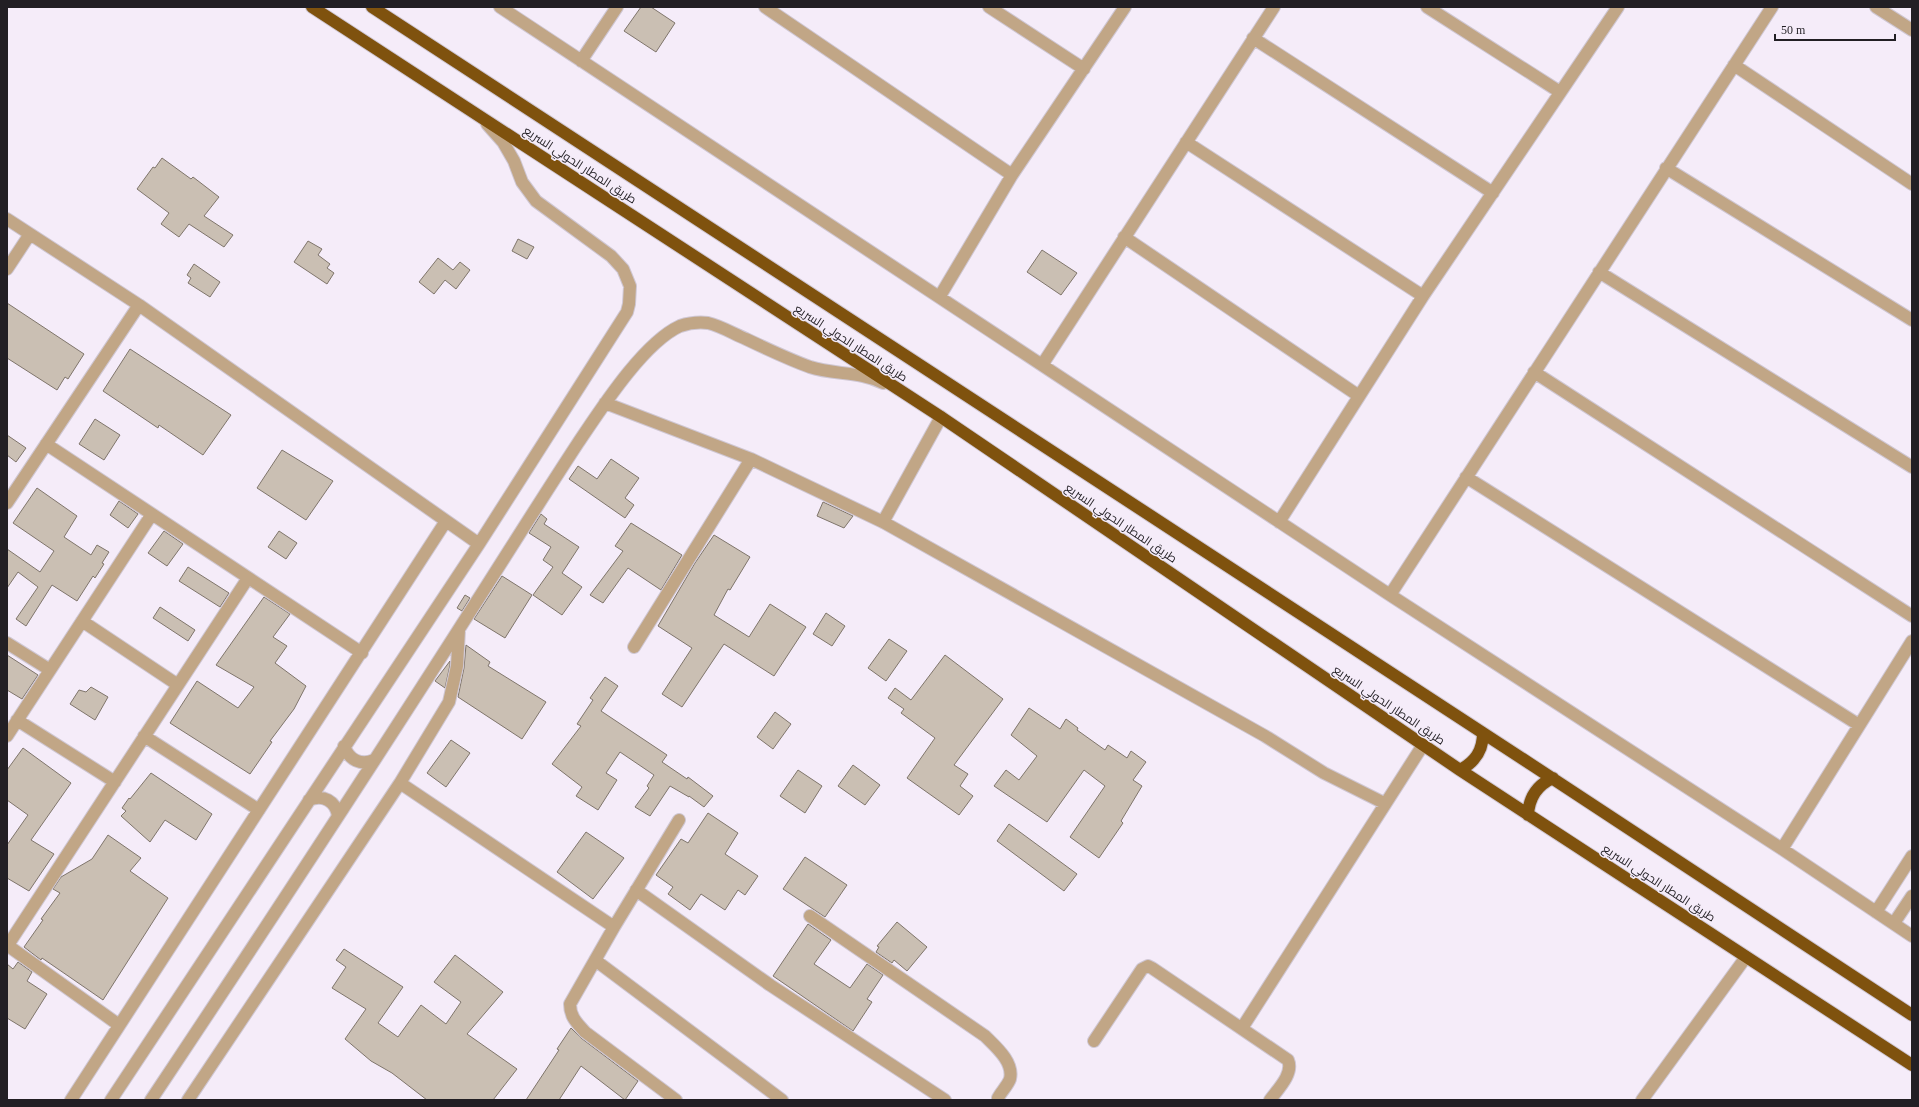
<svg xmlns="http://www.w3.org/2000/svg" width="1919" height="1107" font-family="'Times New Roman',Cairo,serif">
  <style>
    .building { fill: #cabfb3; stroke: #7f756b }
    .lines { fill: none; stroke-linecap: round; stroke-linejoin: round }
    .minor-casing { stroke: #cfc7d3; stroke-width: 14 }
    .highway-casing { stroke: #cfc7d3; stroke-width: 14 }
    .minor { stroke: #c1a686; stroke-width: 12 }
    .highway { stroke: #7f520e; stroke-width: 12 }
    .labels { text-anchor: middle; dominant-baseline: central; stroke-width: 3; stroke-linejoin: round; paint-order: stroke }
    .street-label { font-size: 12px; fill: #221f24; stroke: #f5ecf9 }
  </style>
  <rect width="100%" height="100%" fill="#f5ecf9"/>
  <path class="building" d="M641 7H651L675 23 656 52 624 31Z
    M162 158 191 179 193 177 219 197 204 216 233 235 224 247 189 224 179 237 161 224 169 213 137 189 153 167 155 168Z
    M518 239 534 247 527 259 512 251Z
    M308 241 322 249 318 255 330 264 327 268 334 273 327 284 294 262Z
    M1042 250 1077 273 1061 295 1027 272Z
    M438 258 453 270 460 262 470 270 456 289 445 280 434 294 419 282Z
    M194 264 220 282 210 297 188 283 191 278 187 275Z
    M7 303 84 354 68 379 65 377 57 390 7 358Z
    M130 349 231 415 203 455 159 425 158 428 103 391Z
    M95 419 120 435 104 460 79 444Z
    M7 435 26 448 16 462 7 455Z
    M282 450 333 481 306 520 257 488Z
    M611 459 639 478 625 498 634 505 625 518 569 479 578 466 597 479Z
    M37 488 77 516 64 537 91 555 97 545 109 552 102 563 104 564 95 578 93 576 77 601 52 585 26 626 16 619 38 587 18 572 7 588V549L40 572 54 551 13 523Z
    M119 501 138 514 128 528 110 515Z
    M823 502 853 516 844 528 817 516Z
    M541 514 547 519 544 524 579 547 562 573 582 587 562 615 533 595 553 567 543 560 551 547 529 533Z
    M631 523 682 555 661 590 628 568 603 603 590 595 623 551 615 546Z
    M164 531 183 544 167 566 148 553Z
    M279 531 297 543 286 559 268 547Z
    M714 535 750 557 730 590 728 589 714 615 749 637 770 604 806 627 774 676 724 644 682 707 662 694 692 648 658 626 695 563Z
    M188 567 229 593 220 607 179 581Z
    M502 576 532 595 505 638 474 619Z
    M465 595 470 598 462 611 457 608Z
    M264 597 290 614 273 637 287 646 275 663 306 686 294 709 270 741 272 742 250 774 170 723 197 681 238 708 254 687 216 665Z
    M160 607 195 630 188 641 153 618Z
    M826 613 845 626 832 646 813 634Z
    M889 639 907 651 886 681 868 668Z
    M466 645 490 662 488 666 546 702 522 739 458 697 464 668Z
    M7 655 38 675 22 699 7 690Z
    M945 655 1003 699 954 765 968 774 960 786 973 796 959 815 907 778 935 738 901 713 904 709 888 698 895 688 911 700Z
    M450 661V665L445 688 435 681Z
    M605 677 618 686 601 711 667 755 662 762 687 779 688 777 713 796 704 807 689 796V797L670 786 650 816 635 807 649 788 647 786 654 775 620 752 606 773 617 780 598 810 576 796 582 787 552 764 581 726 577 724 593 700 590 698Z
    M91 687 108 697 95 720 70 704 79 690 86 692Z
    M1029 708 1060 729 1066 719 1078 728 1077 730 1105 750 1108 745 1127 758 1131 751 1146 762 1133 780 1142 786 1121 821 1123 823 1099 858 1070 837 1105 786 1084 770 1047 822 994 786 1006 770 1019 780 1037 756 1011 735Z
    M775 712 791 724 773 749 757 737Z
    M451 740 470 753 446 787 427 773Z
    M23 748 71 783 31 840 54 854 29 891 7 878V845L28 815 7 800V770Z
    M853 765 880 785 865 805 838 786Z
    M798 770 822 786 805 813 780 796Z
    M151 773 212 814 196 840 165 820 150 842 121 816 126 811 122 808 129 798 130 799Z
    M708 813 738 833 725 854 758 876 745 895 738 890 725 910 701 894 690 910 668 894 673 887 656 875 681 839 688 843Z
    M1009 824 1077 874 1064 891 997 841Z
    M586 832 624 858 593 899 557 872Z
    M108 835 141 858 130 871 168 898 103 1000 42 958 41 960 24 947 43 920 41 919 60 893 53 889 61 877 92 859Z
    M805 857 847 885 825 917 783 889Z
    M897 922 927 947 907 971 894 960 892 963 876 952 879 947 877 946Z
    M808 924 831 940 814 964 850 988 867 964 883 975 867 999 872 1002 853 1031 773 976Z
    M344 949 403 987 378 1023 398 1037 421 1005 446 1024 461 1002 434 982 455 955 503 992 467 1034 517 1069 493 1100H427L392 1073 371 1061 345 1039 366 1009 332 988 346 967 336 960Z
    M18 962 32 972 27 981 47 994 25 1029 7 1018V964L13 969Z
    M571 1028 581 1038 638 1081 625 1100 581 1066 559 1100H526L559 1050 557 1049Z"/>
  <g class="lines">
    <g class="minor-casing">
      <path id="minor" d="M500 7 1390 595 1782 849 1912 936
        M765 7 1012 175
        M989 7 1084 69
        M1427 7 1560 92
        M1876 7 1912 30
        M1253 38 1493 193
        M581 61 617 7
        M1734 65 1912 184
        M1186 142 1423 296
        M1666 168 1912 320
        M7 219 139 305 479 544
        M1124 237 1359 396
        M7 269 30 234
        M1599 272 1912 467
        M940 296 1012 175 1125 7
        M1042 365 1274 7
        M1534 372 1912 616
        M605 403 751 459 883 522 1265 736 1324 773 1384 803
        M46 444 362 653
        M1466 477 1859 725
        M7 503 139 305
        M883 522 941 417
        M1279 522 1423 296 1618 7
        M1390 595 1772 7
        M82 621 178 685
        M7 643 50 670
        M634 647 751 459
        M17 720 115 782
        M7 736 152 514
        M144 736 259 810
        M344 746C349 760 361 766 374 760
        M400 783 614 927
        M309 800C323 794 336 801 338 816
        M1782 849 1912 641
        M636 890 770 985 945 1100
        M1876 912 1912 856
        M810 916 985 1036C996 1047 1014 1062 1010 1079 1008 1085 1001 1092 998 1098
        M1894 923 1912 896
        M7 945 119 1025
        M8 945 248 578
        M595 960 782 1100
        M1242 1028 1423 745
        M1094 1041 1142 969 1148 966 1152 968 1288 1060C1294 1074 1277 1090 1270 1100
        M71 1100 446 521
        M111 1100 479 544 627 312 629 304 630 286 623 269 611 256 536 201 522 182 514 161 503 142 487 124
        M151 1100C255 944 358 787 459 629 499 567 538 504 578 443 601 409 643 343 680 326 689 323 699 322 708 323 721 326 734 334 746 339 767 349 788 359 810 367 834 375 859 371 883 383
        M188 1100 400 783 449 702 457 666 459 630
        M676 1100 585 1032C577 1023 570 1017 570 1004L614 927 679 820
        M1642 1100 1746 957"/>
    </g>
    <g class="highway-casing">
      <path id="highway" d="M312 7 941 417 1460 770 1912 1065
        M372 7 1532 765 1912 1015
        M1460 770C1475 762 1483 751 1483 733
        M1528 815C1529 797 1537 785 1553 778"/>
    </g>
    <use href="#minor" class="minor"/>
    <use href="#highway" class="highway"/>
  </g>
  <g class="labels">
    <g class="street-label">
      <text transform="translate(580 165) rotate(33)">طريق المطار الحولي السريع</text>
      <text transform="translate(851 343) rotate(33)">طريق المطار الحولي السريع</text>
      <text transform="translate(1121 523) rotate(34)">طريق المطار الحولي السريع</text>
      <text transform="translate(1389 705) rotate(34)">طريق المطار الحولي السريع</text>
      <text transform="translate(1659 883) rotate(33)">طريق المطار الحولي السريع</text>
    </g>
  </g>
  <rect width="1919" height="1107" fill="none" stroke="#221f24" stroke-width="16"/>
  <path d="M1775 34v6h120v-6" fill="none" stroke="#221f24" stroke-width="2"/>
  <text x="1781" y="34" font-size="12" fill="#221f24" stroke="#f5ecf9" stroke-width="3" paint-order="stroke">50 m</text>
</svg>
